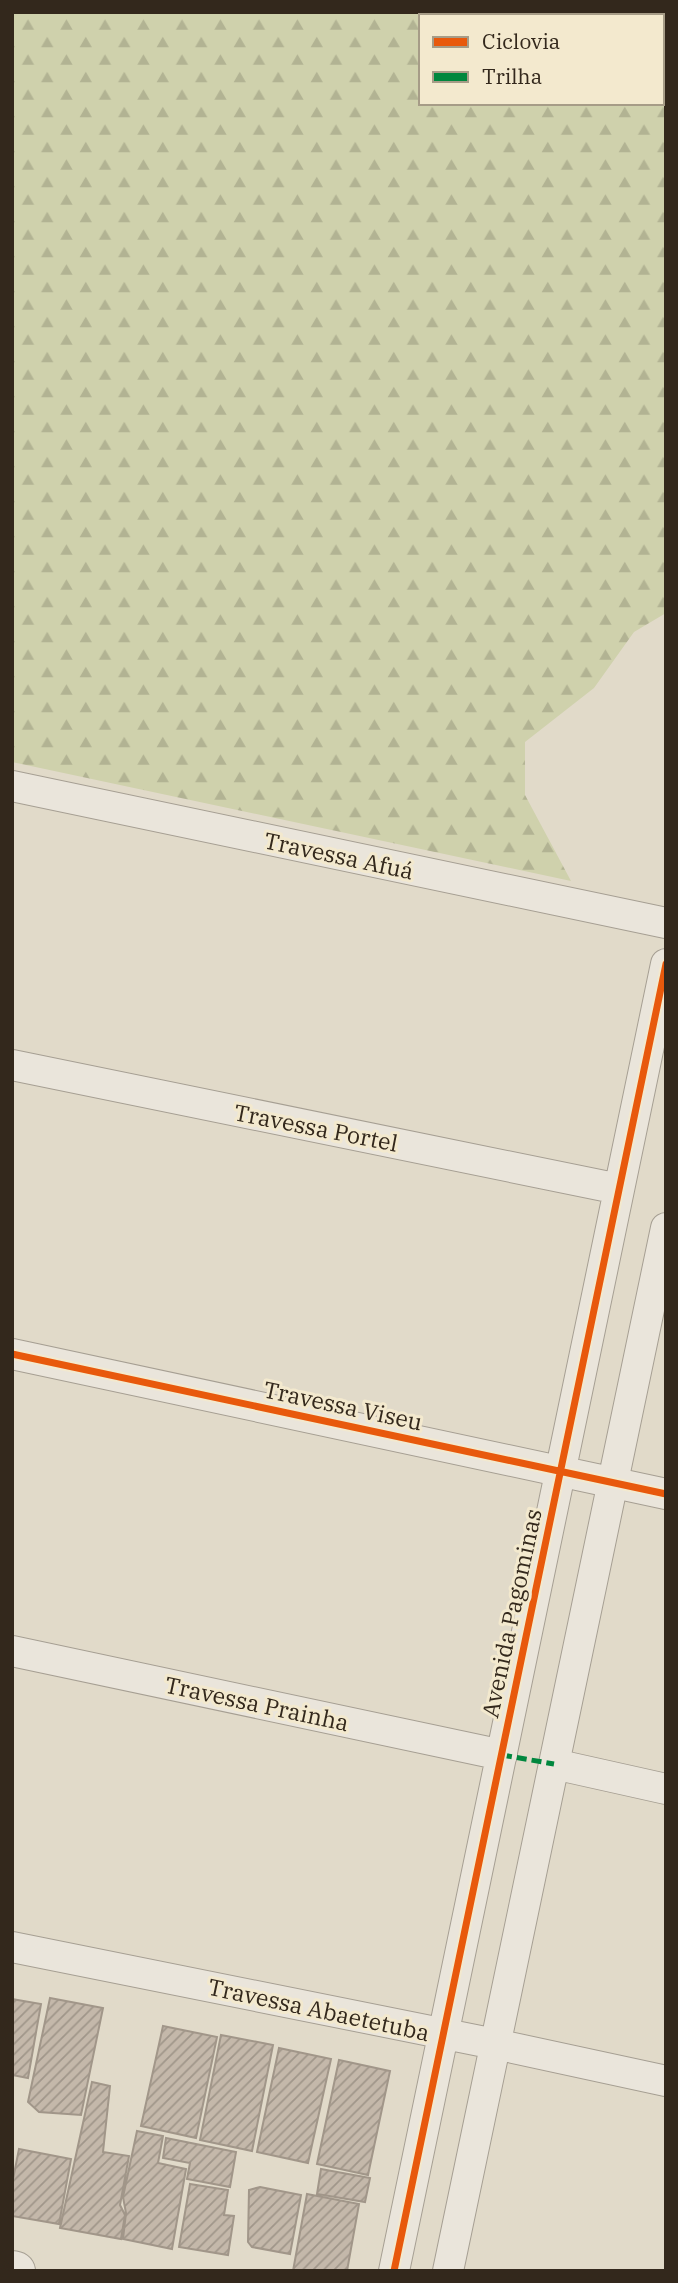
<svg xmlns="http://www.w3.org/2000/svg" width="678" height="2283" font-family="'IBM Plex Serif',serif">
  <style>
    .forest { fill: url(#forest-firs); fill-rule: evenodd }
    .building { fill: url(#building-hatch); stroke: #a19689; stroke-width: 2 }
    .lines { fill: none; stroke-linecap: round; stroke-linejoin: round }
    .minor-casing { stroke: #a69f93; stroke-width: 32 }
    .tertiary-casing { stroke: #a69f93; stroke-width: 40 }
    .minor { stroke: #eae5db; stroke-width: 30 }
    .tertiary { stroke: #eae5db; stroke-width: 38 }
    .quiet { stroke: #00873e; stroke-width: 5; stroke-dasharray: 10 5; stroke-linecap: butt }
    .cycleway-casing { stroke: #f3e9ce; stroke-width: 11 }
    .cycleway { stroke: #e8590c; stroke-width: 7 }
    .labels { text-anchor: middle; dominant-baseline: central; stroke-width: 6; stroke-linejoin: round; paint-order: stroke }
    .street-label { font-size: 23px; fill: #33281c; stroke: #f3e9ce }
  </style>
  <defs>
    <pattern id="forest-firs" width="22" height="20" patternUnits="userSpaceOnUse" patternTransform="scale(1.75)"><rect width="22" height="20" fill="#cfd1ac"/><path d="M5 1l3.5 6h-7zM16 11l3.5 6h-7z" fill="#b2b393"/></pattern>
    <pattern id="building-hatch" width="6" height="6" patternUnits="userSpaceOnUse" patternTransform="scale(1.75)"><rect width="6" height="6" fill="#c4b8aa"/><path d="M-1 1l2-2M0 6l6-6M5 7l2-2" fill="none" stroke="#a0968a"/></pattern>
  </defs>
  <rect width="100%" height="100%" fill="#e1dac9"/>
  <path class="forest" d="M12 12H666V613L634 632 594 688 525 742V795L571 881 12 762ZM421 16H662V103H421Z"/>
  <path class="building" d="M50 1998 103 2008 81 2115 39 2112 28 2102Z
    M12 1999 41 2004 28 2078 12 2075Z
    M163 2026 217 2037 196 2138 141 2126Z
    M221 2035 273 2045 252 2151 200 2140Z
    M279 2048 331 2059 308 2163 257 2152Z
    M339 2060 390 2071 368 2175 317 2164Z
    M92 2082 110 2086 103 2152 129 2156 120 2205 125 2215 121 2239 60 2228Z
    M137 2131 163 2136 158 2163 186 2169 172 2249 123 2239 126 2213 123 2197Z
    M166 2138 236 2152 230 2187 187 2179 190 2163 163 2158Z
    M19 2149 71 2159 59 2224 12 2216V2184Z
    M321 2169 370 2178 365 2202 317 2194Z
    M190 2184 228 2190 224 2215 234 2216 228 2255 179 2247Z
    M260 2187 301 2195 290 2254 252 2247 248 2242 249 2190Z
    M307 2194 359 2204 347 2271H293Z"/>
  <g class="lines">
    <g class="minor-casing">
      <path id="minor" d="M12 786 666 923
        M12 1065 619 1189
        M12 1354 666 1494
        M12 1651 502 1755
        M554 1764 666 1789
        M12 1947 495 2044 666 2081
        M394 2271 666 964
        M448 2271 666 1228"/>
    </g>
    <g class="tertiary-casing">
      <path id="tertiary" d="M12 2270 16 2271"/>
    </g>
    <use href="#minor" class="minor"/>
    <use href="#tertiary" class="tertiary"/>
    <path class="quiet" d="M502 1755 554 1764"/>
    <g class="cycleway-casing">
      <path id="cycleway" d="M12 1354 666 1494
        M394 2271 666 964"/>
    </g>
    <use href="#cycleway" class="cycleway"/>
  </g>
  <g class="labels">
    <g class="street-label">
      <text transform="translate(339 855) rotate(12)">Travessa Afuá</text>
      <text transform="translate(316 1127) rotate(11)">Travessa Portel</text>
      <text transform="translate(343 1405) rotate(12)">Travessa Viseu</text>
      <text transform="translate(511 1613) rotate(-78)">Avenida Pagominas</text>
      <text transform="translate(257 1703) rotate(12)">Travessa Prainha</text>
      <text transform="translate(319 2009) rotate(12)">Travessa Abaetetuba</text>
    </g>
  </g>
  <rect width="678" height="2283" fill="none" stroke="#33281c" stroke-width="28"/>
  <rect x="419" y="14" width="245" height="91" fill="#f3e9ce" stroke="#a69c87" stroke-width="2"/>
  <rect x="433" y="37" width="35" height="10" fill="#e8590c" stroke="#a69c87" stroke-width="2"/>
  <text x="482" y="49" font-size="21" fill="#33281c">Ciclovia</text>
  <rect x="433" y="72" width="35" height="10" fill="#00873e" stroke="#a69c87" stroke-width="2"/>
  <text x="482" y="84" font-size="21" fill="#33281c">Trilha</text>
</svg>
